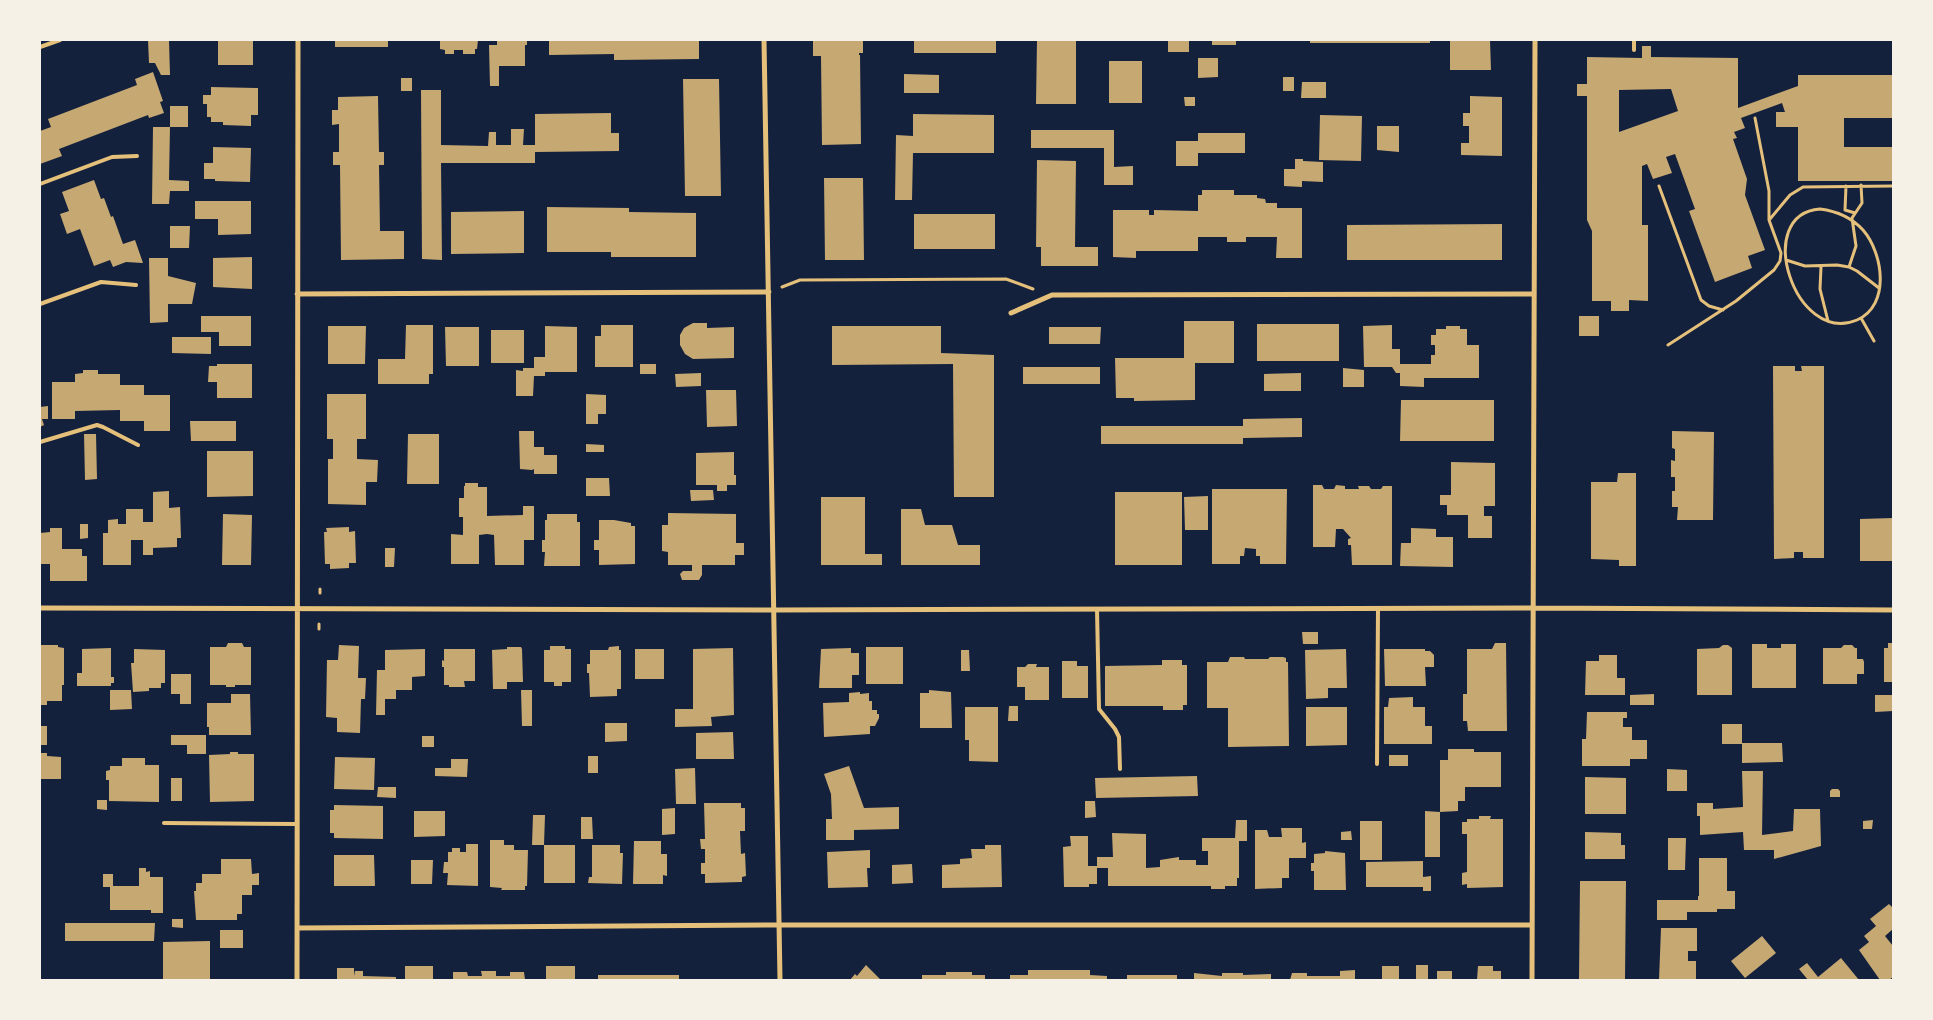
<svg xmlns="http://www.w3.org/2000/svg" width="1933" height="1020" font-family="Quicksand,sans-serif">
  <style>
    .building { fill: #c6a872; fill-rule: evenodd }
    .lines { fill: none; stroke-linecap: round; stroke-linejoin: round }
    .path { stroke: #e5c07b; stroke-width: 3 }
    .service { stroke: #e5c07b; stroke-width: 4 }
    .minor { stroke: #e5c07b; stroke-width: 5 }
  </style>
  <rect width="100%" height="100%" fill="#14213d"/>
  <path class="building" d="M148 40H169L170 75H161L155 63H149Z
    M218 40H253V65H218Z
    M335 40H388V47H335Z
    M440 40H478L477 49H475V54H463V50H454V54H445V50L440 49Z
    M497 40H527V45H525V66H499V86H490L489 45H497Z
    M549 40H699V59L614 60V54L549 55Z
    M813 40H863V53H859V55H860L861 144 822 145 821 56H813Z
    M914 40H996V53H914Z
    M1037 40H1076V104H1036Z
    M1168 40H1189V52H1168Z
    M1212 40H1236V45H1212Z
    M1310 40H1430V43H1310Z
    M1450 40H1490L1491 70H1450Z
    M1642 46H1651V57L1738 58V108L1798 86V75H1893V118H1844V147H1893V181H1798V127H1776V112H1785L1782 103 1741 118 1745 128 1734 132 1737 138 1733 139 1747 179 1745 195 1765 250 1748 256 1752 268 1715 282 1689 211 1695 209 1675 154 1666 157 1672 173 1653 179 1647 164 1642 166V225H1648V301L1629 300V311H1611V301H1592V231L1587 220V96H1577V84H1587V57L1642 58ZM1671 89 1678 111 1619 132V90Z
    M1198 58H1218V77L1198 78Z
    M1109 61H1142V103H1109Z
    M153 72 163 101 160 102 164 113 149 118 148 115 59 149 62 156 40 164V131L51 127 48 119 137 85 135 79Z
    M904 74 939 75V93H904Z
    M1283 77H1294V91H1283Z
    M401 78H412V91H401Z
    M683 79H719L721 196H685Z
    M1302 82H1326V98H1301Z
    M211 87 258 88V115H251V126L223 125V122H211V117H207V104H203V95H211Z
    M421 90H441V145L488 146 489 132H496V145H511V129H524L523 145H535V114L611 113V133H619V151L535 152V163H441L442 260 422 259Z
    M378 96 379 152H384V165H379L380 231H404V259L341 260 340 165H333V152H339V124L332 125V110H338V97Z
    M1470 96 1502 97V156L1461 155V143H1469V126H1463V113H1470Z
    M1184 97H1195V106H1185Z
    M170 106H188V127H170Z
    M913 114 994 115V153H913L912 200H895L896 135 913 136Z
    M1320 115 1362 116 1361 161 1319 160Z
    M1377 126H1399V152L1377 150Z
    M153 127H170L169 180 189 181V191H170L169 204H152Z
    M1031 130H1114V167L1133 166V185H1104V148H1031Z
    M1198 133H1245V153H1198V166H1176V141H1198Z
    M213 147 251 148 250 182 215 181V179H204V163H213Z
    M1295 159H1303V161L1323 162V182L1302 181V187L1284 186V169H1295Z
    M1037 160 1076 161 1075 247H1098V266H1041V247H1036Z
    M824 178H863L864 260H825Z
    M94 180 101 199 104 198 111 217 113 216 123 244 135 240 143 263 126 262 113 267 110 260 94 266 80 229 67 234 60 214 69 211 62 192Z
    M1202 190H1234V195H1257V198L1265 199 1266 203H1277V208H1302V258H1276L1277 237H1246V242H1227V237H1198V251H1136V258L1113 257V210H1149V215H1154V210L1198 211V195H1202Z
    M195 201H251V234L218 235V219H195Z
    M547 207 629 208V212L696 213V257H611V252H547Z
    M524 211V253L451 254V212Z
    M914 214H995V249H914Z
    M1502 224V260H1347V225Z
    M170 226H190L189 248H170Z
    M252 257V289L213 287V258Z
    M149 258H168V276L196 283 192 304H168V322L150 323Z
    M201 316H251V346H219V332H201Z
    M1579 316H1599V336H1579Z
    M1184 321H1234V363H1195V400L1134 401V398H1116L1115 358H1184Z
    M693 323H707V328L734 327V358L693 359 685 354 680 345V335L684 328Z
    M1257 324H1339V361H1257Z
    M406 325H433V374H429V384H378V359H405Z
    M601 325H633V367H595V336H601Z
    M1392 325V349H1400V364H1431V355H1435V345H1431V335H1436V329H1446V326H1460V329H1467V345H1479V378H1424V387L1400 386V373H1396L1392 367H1364L1363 326Z
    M328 326H366L365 364H328Z
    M545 326 577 327V372H545V376H534L533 396H516V370L523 371V368H534V357H545Z
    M832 326H941V353L994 355V497H954L953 364 832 365Z
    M445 327H479V366H446Z
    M1049 327H1101L1100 344H1049Z
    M491 330H524V363H491Z
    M172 337H211V354L172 353Z
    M217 364H252V398H217V382H208L209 366H217Z
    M640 364H656V374H640Z
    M1773 366H1795V371H1802L1801 366H1824V558H1803V552H1794V558L1774 559Z
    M1023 367H1100V384H1023Z
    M1343 368 1364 370V387H1343Z
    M83 370H98V374H120V385H144V395H170V431H144V421H120V410L75 411V419H52V382H75V374L83 373Z
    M701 373V386L676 387 675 374Z
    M1301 373V391H1264V374Z
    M706 390H736L737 426 707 427Z
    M327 394H366V439H357V459L378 460 377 482H366V505L328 504V459H333V439H327Z
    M586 394 606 395V414H598V424H586Z
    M1401 400H1494V441H1400Z
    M48 406V419H42L44 425 40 427V407Z
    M1302 418V437L1243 438V444H1101V426H1243V419Z
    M190 421H236V441H191Z
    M519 431H534V447H544V455H557V474H534V469L532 470 520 469Z
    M1672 431 1714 432 1713 520H1677L1678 507H1672V491H1675V477H1671V460L1675 461V449L1672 448Z
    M84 434H96L97 479 85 480Z
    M408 434H439V484H407Z
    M586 444 604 445V452H586Z
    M207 451H253V496L207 497Z
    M734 452V475H736V485H727V491H717V485H696V453Z
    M1451 462 1495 463V506H1484V516H1492V538H1468V515H1447V505H1440V495H1451Z
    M1618 473H1636V566H1619V560L1591 559V482H1617Z
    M586 478H609L610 496H586Z
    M465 483H478V487H487V516L523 515V506H534V540H524V565H495L494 535 487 534 479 535V564H451V534L463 535V517H459V498H464V486H465Z
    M1313 485H1322L1324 489H1334L1336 485 1345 486V489H1359L1358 486H1369L1371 489H1381L1383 486H1392V565H1352L1351 545H1348V539L1351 538 1343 529H1336L1335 547H1313Z
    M1212 489H1287L1286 564H1260V556H1256V549L1245 548 1244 556H1240V564H1212Z
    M690 490H713L714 500 691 501Z
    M169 491V508L180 507 181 538H177V547L153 548V555H143V540H131V565H103V533H108V520L118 519V524H126V509H143V522H153V492Z
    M1115 492H1182V565H1115Z
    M1208 496V530H1185L1184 497Z
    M821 497H865V554H882V565H821Z
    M901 509H921L925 525H952L958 545H980V565H901Z
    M668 513 736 514V543H744V555H735V565H702V575L699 580H682L680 574 683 571H692V565H668V552L662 551V525H668Z
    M223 514 252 515 251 565H222Z
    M547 514H577V522H580V566H544L545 552H542V540H545V520H547Z
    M1893 518V561H1860V519Z
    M599 520H614L631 523V526H635V564L599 565V550H594V540H599Z
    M80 524H88V538L80 539Z
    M349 527V532L355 531 356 563H349V568L330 569V564H325L324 532H327L326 528Z
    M50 528H62V549H82V556H87V581H50V564H40V533L50 532Z
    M1411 528 1436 529V537H1453V567L1400 566 1401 543H1411Z
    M385 548H395L394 567H385Z
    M1302 632H1318V644H1303Z
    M228 643H242L244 647H251V685H235V687H226V685H210V647H226Z
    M1495 643H1506L1507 731H1468L1467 721H1463V694H1467V649H1492Z
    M1888 643H1893V682H1884V648H1888Z
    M1752 644H1767V648H1781V644H1796V688H1752Z
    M40 645H58V647L64 648V685H62V701H47V705H40Z
    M339 645 359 646 358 678H366L365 699H361L360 733 337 732V718L326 717 327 660H338Z
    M1723 645H1728L1732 648V695H1697V649L1719 648Z
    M1844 645H1852L1855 648H1857V659H1863L1864 662V674H1857V684H1823V648H1841Z
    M550 646H565V649H571V682H562V686H554V682H544V650H550Z
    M619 646V650H621V689H617V696L590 697 589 673H587V664H590V650H608L609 647Z
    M507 647H521L522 649 523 682H507V689H493L492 650 507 649Z
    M866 647H903V684H866Z
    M111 648V677H114V683H111V686H77V673H82V649Z
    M733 648 734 715 711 717 712 726 675 727V709H693V649Z
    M851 648V653H859V675H852V688H819L821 649Z
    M134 649 165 650V683H161V688H149V691L133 692 131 663H134Z
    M425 649V676L412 677V690H396V699H385V715H376L377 670H385V650Z
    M444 649H475V681H464L465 687H449V685H444V667H442V660L444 661Z
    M635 649H664V679H635Z
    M1346 649 1347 688H1328V698L1306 699 1305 650Z
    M1384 649H1425V651H1430L1434 655V667H1425L1426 686H1385Z
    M961 650H969L970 671H961Z
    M1599 655H1617V678H1625V695H1585L1586 661H1599Z
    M1230 657H1244L1245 659H1268L1270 657H1283L1286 658V662H1288L1289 746 1228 747V708H1207V662H1228Z
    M1162 660H1182V665H1187V705H1183V710H1163V706H1105V666L1162 665Z
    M1062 661H1077V666H1088V698H1062Z
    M1028 664H1037L1036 667H1049V700H1025V687H1017V667H1025Z
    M171 674H191V704H180V694H171Z
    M110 690H131L132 709 110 710Z
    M521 690H532V726H522Z
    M929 690 951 692 952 728H920V693H929Z
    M860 692V694L869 693V701H872V710H877V714H879V718L875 726H870V734L824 737 823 703 849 702V693Z
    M231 694H250L251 735H209V727H207V703H231Z
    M1654 694V705H1630V695Z
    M1875 695H1893V711L1875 712Z
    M1413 697V707H1425V726H1432V744H1384V707H1388L1389 698Z
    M1009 706H1018V721H1008Z
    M965 707H998V762L969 761V740H965Z
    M1306 707H1347V745L1306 746Z
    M1587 712H1627V718H1623V727H1632V740H1647V759H1630V766H1582V739H1586Z
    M605 723H627V741L605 742Z
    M1722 724H1742V743H1782L1783 762 1742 763V744H1722Z
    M40 726H47V745H40Z
    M733 732 734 759H696V733Z
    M171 735H206V754H187V745H171Z
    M422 736H434V747H422Z
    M1448 749H1474V752H1501V787H1465V801H1458V811L1440 812V857H1425V811L1440 812V760H1448Z
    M230 752H238V754H254V801L210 802 209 755 230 754Z
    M40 753H47V756L61 757V779H40Z
    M1389 755H1408V766H1389Z
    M588 756H598V773H588Z
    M335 757 375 758 374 790 334 789Z
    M122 758H145V765H159V802L109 801V780H106V771L110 770V766H122Z
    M451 759H468L467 777 435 776V768H451Z
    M849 766 864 808 899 807V829L854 830V840H826V819H832L831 794 824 774Z
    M695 768 696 804H676L675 769Z
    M1667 769 1687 770V791H1667Z
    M1742 771H1763L1762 835 1793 831 1794 809H1820L1821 846 1774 859V850H1744L1743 832 1700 835V816H1697V803H1713V809L1743 807Z
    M1197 776 1198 796 1096 798 1095 778Z
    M1585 777 1626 778V814H1585Z
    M171 778H182V801H171Z
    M378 787H396V798L377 797Z
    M1832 789H1838L1840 791V797H1830V791Z
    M97 800H107V810L97 809Z
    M1085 801H1095L1096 817 1085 818Z
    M704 803H741V808H745V831H740L741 854 745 853 746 876 742 877V882L705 883V874H701V863H705V849H701L700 839H705Z
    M334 805 383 806V839L334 838V833H330V810H334Z
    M675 808V834L662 835V809Z
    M414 811H445V836L414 837Z
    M533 815H545L544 845H532Z
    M1479 816H1491L1490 819H1503V887L1467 888V884L1462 885V873L1467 872V834H1462V822H1467V819H1479Z
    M581 817H592L593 839H581Z
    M1236 820H1247V841H1239V878H1237V886H1225V889H1211V886H1108V868H1097V884H1089V887H1064L1063 847 1071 846 1070 836H1088V866H1097V857H1113L1112 833 1146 834V868L1160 867V860L1179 857V860H1196V865H1208V851H1202V838H1235Z
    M1873 820 1872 829H1863V821Z
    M1360 821H1382V860H1360Z
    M1281 828H1302V843L1306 842V858H1289V878H1282V888L1255 889V830H1267L1269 837H1282Z
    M1351 831 1352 840H1341V832Z
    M1585 832 1621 833V845H1625V859H1585Z
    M1668 838H1686L1685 870H1668Z
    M490 840H504V845H514V850H528L527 886H525V890H501L502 888 490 887Z
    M634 841H661V854H667V876L663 875V884H633Z
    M466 844H478V886L447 885 448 873H443L444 862H448V852H452V848H460V852H466Z
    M544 845H575V883H544Z
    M592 845H620V853H623L622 884 588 883 589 877H592Z
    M985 845H1001L1002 887 942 888V865L960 864V859L972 858 971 849H985Z
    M870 850V868H867L868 887 828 888 827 852Z
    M1325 851 1345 853 1346 890H1314V871H1311V863H1314V854L1325 853Z
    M334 855H374L375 886H334Z
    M1699 858H1727V891H1735V909H1717V912H1687V920H1657V900H1698V896H1699Z
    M221 859H251L252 874 259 873V885H252V895H242V914H237V920H196L194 891H196V883H202V874H221Z
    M411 860H433L432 884H411Z
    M1423 861V877L1431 876V891H1423V887H1366V862Z
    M912 864 913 883 892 884V865Z
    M139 868H146V872L150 871V877H163V913H151V910H110V887H103V874H113V886H139Z
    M1580 881H1626L1625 979H1579Z
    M1889 904 1893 908V929L1885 936 1893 946V977L1889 980H1880L1859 950 1869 942 1864 936 1876 926 1870 919Z
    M172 919H183V928L172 927Z
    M65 923H155L154 941H65Z
    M1661 928H1697V951H1688V961H1696V979L1659 980Z
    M220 930H243V948H220Z
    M1762 936 1776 953 1745 978 1731 961Z
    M210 941V980H163V942Z
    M1841 958 1859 980H1808L1799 969 1807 963 1818 977Z
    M866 965 881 980H850L855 974 857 976Z
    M1416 965H1428V980H1416Z
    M405 966H433V980H405Z
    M546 966H575V980H546Z
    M1382 966H1399V980H1382Z
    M1478 966H1493V971H1501V980H1477Z
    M337 968H354V976L355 971H363V976L396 977V980H337Z
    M1028 970H1090V975L1107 976V980H1010V975H1028Z
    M1355 970V980H1290L1292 973H1307V976H1340V971Z
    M481 971H496V976H510V972H524L525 980H453V972H467L468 976H482Z
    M1437 971H1452V980H1437Z
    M946 972H972V975H985V980H922V975H946Z
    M1194 973 1222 976V973H1243V975L1271 974V980H1194Z
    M598 975H679V980H598Z
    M1127 975H1177V980H1127Z"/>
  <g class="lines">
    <path class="path" d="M1659 186 1701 300 1709 306 1723 310
      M1846 186 1845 210 1855 213
      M1820 209C1836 211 1852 218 1863 230 1883 253 1891 305 1857 320 1795 346 1752 214 1820 209Z
      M1770 219 1790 195 1803 187 1893 186
      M1786 260 1805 266 1837 265 1849 267 1857 271 1879 288
      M1821 267 1820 289 1828 321
      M1849 267 1856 246 1852 218 1862 203 1861 185
      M782 287 800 280 1006 279 1033 289
      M1861 318 1874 341
      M1668 345 1736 301 1774 270 1780 261 1781 253 1769 220V191L1755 118
      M320 593V589
      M319 629V624"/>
    <path class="service" d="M1634 40V50
      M40 47 60 40
      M40 184 112 157 137 156
      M40 304 101 282 136 285
      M40 442 97 425 103 427 138 445
      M1097 609 1099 709 1115 729 1119 737 1120 769
      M1377 764 1378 609
      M164 823 297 824"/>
    <path class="minor" d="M764 40 780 980
      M297 294 769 292
      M1011 313 1052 295 1533 294
      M40 608 774 610 1533 608 1893 610
      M297 928 779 925H1532
      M297 980 298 40
      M1532 980 1535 40"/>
  </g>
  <rect width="1933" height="1020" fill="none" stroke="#f6f1e7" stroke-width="82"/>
</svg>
